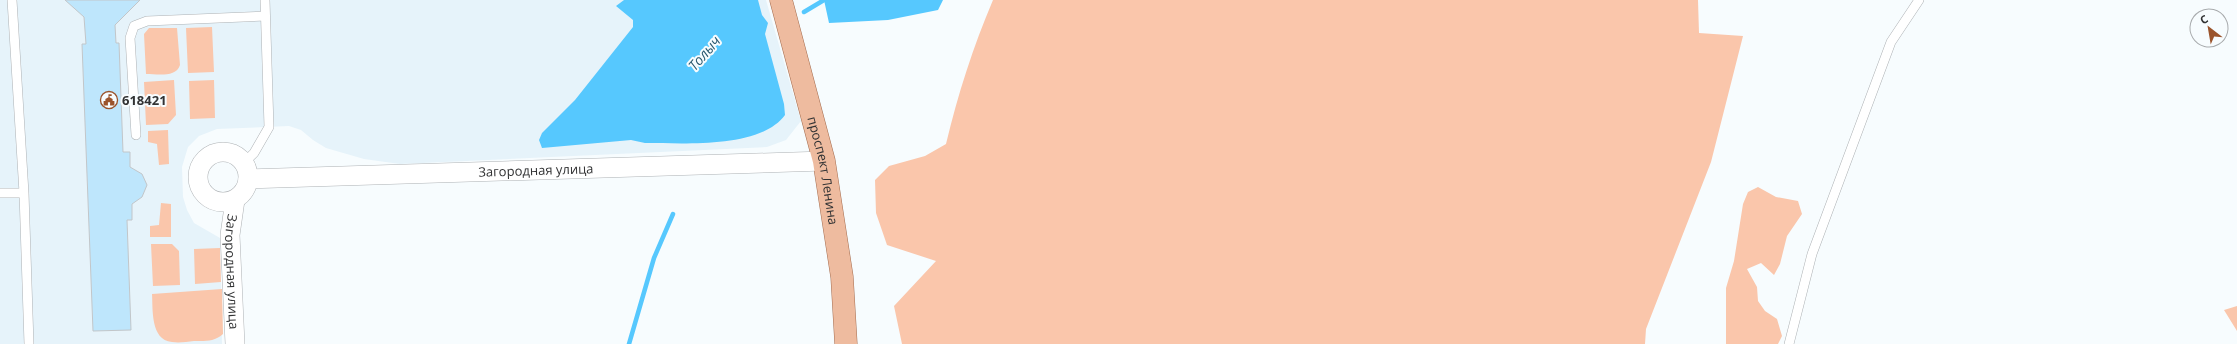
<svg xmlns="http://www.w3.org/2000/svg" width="2237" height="344" font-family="'Open Sans',sans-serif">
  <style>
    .built { fill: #e6f3fa }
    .green { fill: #fac6ab }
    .water { fill: #56c8fe }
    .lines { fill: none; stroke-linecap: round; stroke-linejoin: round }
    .stream { stroke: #56c8fe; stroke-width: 4.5 }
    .building { fill: #bee6fc; stroke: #c2c6c9 }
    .service-casing { stroke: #aeb2b5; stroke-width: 10 }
    .minor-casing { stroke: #aeb2b5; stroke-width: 20 }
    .primary-casing { stroke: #a46d50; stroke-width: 23 }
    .service { stroke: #fff; stroke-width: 9 }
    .minor { stroke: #fff; stroke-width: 19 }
    .primary { stroke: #eebb9f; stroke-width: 22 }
    .labels { text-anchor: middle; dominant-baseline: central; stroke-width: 4; stroke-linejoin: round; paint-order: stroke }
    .poi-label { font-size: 13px; font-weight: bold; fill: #313233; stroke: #f7fcfe; text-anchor: start }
    .street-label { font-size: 13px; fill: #313233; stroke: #f7fcfe }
    .water-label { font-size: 14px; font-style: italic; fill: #2a586f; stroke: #f7fcfe }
  </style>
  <rect width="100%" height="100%" fill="#f7fcfe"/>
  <path class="built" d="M0 0H766L801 121 786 140 767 147 400 164 364 159 326 148 313 140 301 130 289 126 217 129 199 136 188 147 182 167 183 197 187 210 194 223 220 238 222 344H0Z"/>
  <path class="green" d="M993 0H1698L1699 33 1743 36 1711 162 1646 329 1645 344H902L894 306 936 261 887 245 876 213 875 180 889 166 925 156 946 144C958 94 973 47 993 0Z
    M212 27 214 72 188 73 186 28Z
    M149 28H177L180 65C176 78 157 74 146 74L144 34Z
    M174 80 176 115 168 124 146 125 144 82Z
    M214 80 215 118 190 119 189 81Z
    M168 130 169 164 159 165 157 144 148 142V131Z
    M1758 187 1776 197 1798 201 1802 214 1787 236 1780 264 1774 275 1761 263 1747 269 1757 287 1758 301 1765 311 1777 319 1782 336 1778 344H1726V288L1734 261 1743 204 1748 192Z
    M161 203 171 204V237H150V226L159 225Z
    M151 244H172L179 251 180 285 153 286Z
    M220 248 221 282 195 284 194 249Z
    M222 289 223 334C214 342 205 341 194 341 186 342 179 343 172 342 150 340 153 308 152 294Z
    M2237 306V331L2224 310Z"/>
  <path class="water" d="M624 0H758L762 15 768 23 765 34 784 104 785 115C760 149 684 143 645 143L631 140 542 148 539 140 542 133 575 100 633 27V20L616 6Z
    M824 0H943L938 10 888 20 829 23Z"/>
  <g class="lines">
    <path class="stream" d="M804 12 824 0
      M629 344 654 258 673 214"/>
  </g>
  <path class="building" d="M65 0H140L115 25 116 43H119L123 152H130V167L142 174 147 185 142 197 132 204V220H127L131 330 93 331 82 44H86L84 17Z"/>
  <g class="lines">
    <g class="service-casing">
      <path id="service" d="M12 0 24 193 29 344
        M136 135 130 38 134 26 147 21 265 16
        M244 163 254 153 269 127 265 0
        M0 193H24
        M1789 344 1812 254 1891 42 1919 0"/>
    </g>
    <g class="minor-casing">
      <g id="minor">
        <circle cx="223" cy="177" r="25"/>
        <path id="s1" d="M248 179 824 161"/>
        <path id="s2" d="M235 200 230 235 235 344"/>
      </g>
    </g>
    <g class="primary-casing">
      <g id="primary">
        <path id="s3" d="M781 0 824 161 842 277 846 344"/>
      </g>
    </g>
    <use href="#service" class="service"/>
    <use href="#minor" class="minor"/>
    <use href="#primary" class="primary"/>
  </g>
  <defs>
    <g id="civic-ring" transform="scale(0.9)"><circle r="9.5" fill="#f7fcfe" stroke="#9b542c" stroke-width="1.5"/><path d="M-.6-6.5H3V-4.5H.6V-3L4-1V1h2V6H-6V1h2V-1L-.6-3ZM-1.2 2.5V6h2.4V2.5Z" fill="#9b542c"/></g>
  </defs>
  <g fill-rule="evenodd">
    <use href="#civic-ring" x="109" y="100"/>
  </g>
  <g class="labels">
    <g class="poi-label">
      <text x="122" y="100">618421</text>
    </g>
    <g class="street-label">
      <text stroke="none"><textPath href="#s1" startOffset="288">Загородная улица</textPath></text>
      <text stroke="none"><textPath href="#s3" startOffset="176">проспект Ленина</textPath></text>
      <text stroke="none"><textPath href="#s2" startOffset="72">Загородная улица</textPath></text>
    </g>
    <g class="water-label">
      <text transform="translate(704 53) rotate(-49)">Толыч</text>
    </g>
  </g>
  <g transform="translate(2209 28) rotate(329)"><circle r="19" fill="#f7fcfe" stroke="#a8abad"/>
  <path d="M0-3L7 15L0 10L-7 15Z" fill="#9b542c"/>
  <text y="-6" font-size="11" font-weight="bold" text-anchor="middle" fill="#313233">С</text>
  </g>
</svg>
